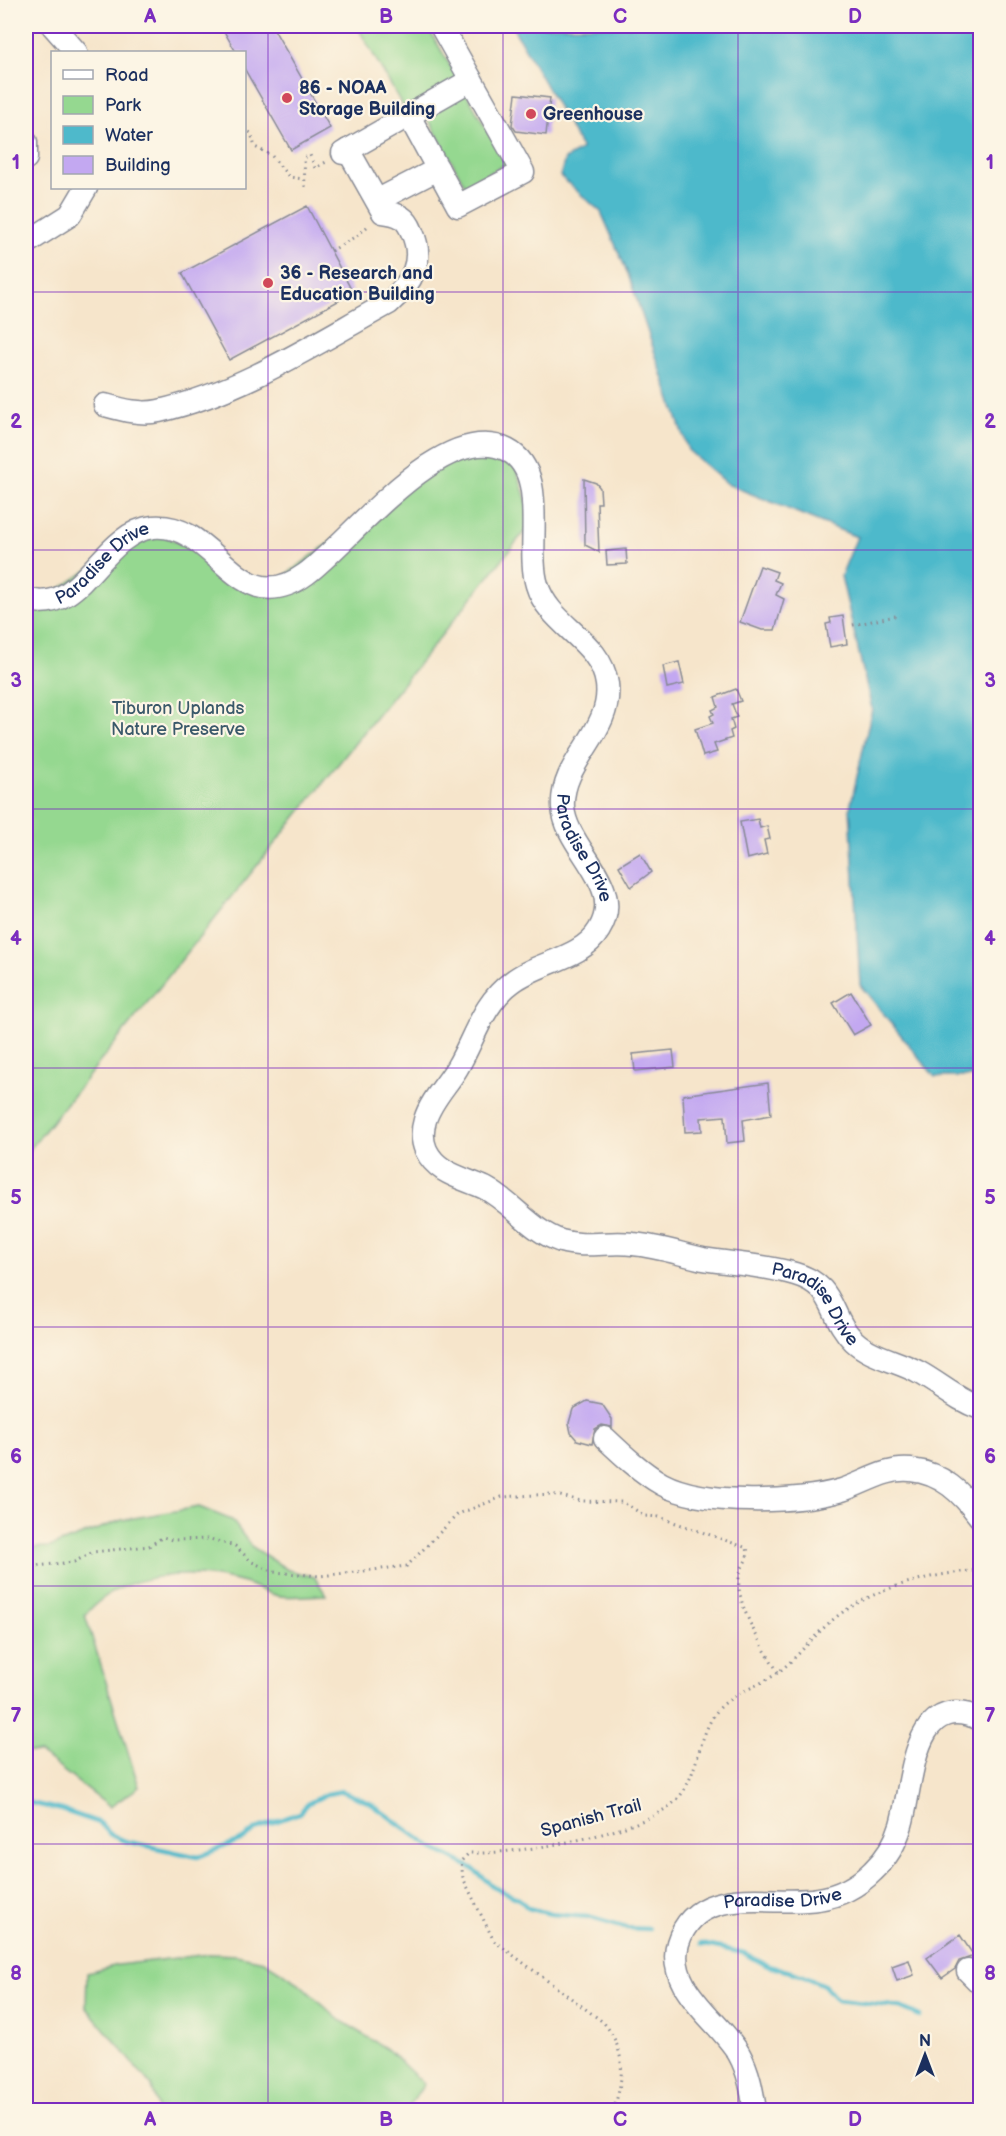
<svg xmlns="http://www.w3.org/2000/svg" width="1006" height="2136" font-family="'Balsamiq Sans',sans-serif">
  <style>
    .green { fill: #95d890; stroke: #588477; stroke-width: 1.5 }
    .water { fill: #4eb9cb; stroke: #347494; stroke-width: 1.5 }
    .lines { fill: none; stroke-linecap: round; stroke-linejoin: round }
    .stream { stroke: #4eb9cb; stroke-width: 4.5 }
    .building { fill: #c3a8f1 }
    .minor-casing { stroke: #888a94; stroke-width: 25 }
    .path { stroke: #888a94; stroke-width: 3; stroke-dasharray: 1.5 4.5; stroke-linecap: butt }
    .minor { stroke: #fff; stroke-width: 22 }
    .grid { fill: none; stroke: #7b2cbf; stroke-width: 1.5; stroke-opacity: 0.55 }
    .poi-dot { fill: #d1495b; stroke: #fcf5e5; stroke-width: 2 }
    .labels { text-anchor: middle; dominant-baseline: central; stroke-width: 4.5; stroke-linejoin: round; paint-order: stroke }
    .poi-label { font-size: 18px; font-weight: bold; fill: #1b2f5e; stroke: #fcf5e5; text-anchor: start }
    .street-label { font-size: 18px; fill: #1b2f5e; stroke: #fcf5e5 }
    .park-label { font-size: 18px; fill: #3a596a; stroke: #fcf5e5 }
    .neatline { fill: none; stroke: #7b2cbf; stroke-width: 2 }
    .grid-label { font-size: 20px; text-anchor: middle; font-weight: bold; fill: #7b2cbf }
  </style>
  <rect width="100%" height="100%" fill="#fcf5e5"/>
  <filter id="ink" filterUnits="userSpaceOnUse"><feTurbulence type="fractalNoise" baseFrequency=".0167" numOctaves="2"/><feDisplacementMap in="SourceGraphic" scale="12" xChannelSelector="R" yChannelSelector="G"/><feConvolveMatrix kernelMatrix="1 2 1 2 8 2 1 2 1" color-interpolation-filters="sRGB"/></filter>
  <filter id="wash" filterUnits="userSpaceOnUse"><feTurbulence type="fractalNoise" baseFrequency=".008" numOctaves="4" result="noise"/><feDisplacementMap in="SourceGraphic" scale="24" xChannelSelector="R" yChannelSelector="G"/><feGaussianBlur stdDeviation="1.35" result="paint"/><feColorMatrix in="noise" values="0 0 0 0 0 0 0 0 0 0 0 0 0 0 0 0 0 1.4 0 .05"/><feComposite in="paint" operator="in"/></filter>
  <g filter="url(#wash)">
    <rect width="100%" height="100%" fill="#f6e5cb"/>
    <path class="green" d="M357 26H427L458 79 405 110Z
      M465 91 506 164 466 187 425 113Z
      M511 452 533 521 26 1154V599L39 603 150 528 268 588 449 455Z
      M199 1507 232 1520 251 1546 288 1570 315 1577 326 1595C310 1595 289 1599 275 1595 264 1592 255 1586 244 1583 191 1568 122 1571 85 1615L139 1787 110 1807 40 1753 26 1752V1548L50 1547 122 1520Z
      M210 1954 236 1955 264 1961 299 1983 337 2018 387 2049 424 2084 407 2110H158L152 2086 86 2007 87 1973 118 1965Z"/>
    <path class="water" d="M512 26H980V1077H935L860 985 850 808 872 709 841 576 857 537 727 484 688 450 628 274 601 212 560 176 565 159 582 149Z"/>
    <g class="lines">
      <path class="stream" d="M26 1802 62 1810 100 1823 110 1834 125 1841 198 1857 243 1839 256 1829 299 1813 309 1803 327 1794 342 1791 370 1803 429 1846 472 1868 495 1888 519 1899 528 1908 551 1914 588 1917 626 1928 649 1929
        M701 1944 744 1953 768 1966 795 1973 824 1985 837 2000 900 2007 920 2016"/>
    </g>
    <g id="blocks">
      <path class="building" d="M221 26H272L330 128 291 150 244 68V52H236Z
        M516 94 550 98 546 135 516 131 512 125Z
        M307 206 353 293 229 360 182 273Z
        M584 479 596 483 600 488 601 503H597L599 552 585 545Z
        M626 549 627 564 607 565 606 551Z
        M760 566 777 572 774 580 781 583 776 595 784 599 775 630H762L740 622Z
        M843 616 847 644 830 647 826 624 831 623 830 618Z
        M679 662 684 684 667 688 663 666Z
        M736 689 741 701 732 704 737 717 731 719 734 729 730 731 732 738 714 744 717 752 703 756 695 729 713 723 710 716 714 714 712 710 718 707 715 697Z
        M758 819 760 828 767 826 770 839 764 840 767 854 747 859 740 822Z
        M640 853 651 872 631 887 619 866Z
        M851 992 871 1025 853 1035 833 1003Z
        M673 1050 675 1067 635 1071 633 1054Z
        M768 1083 771 1115 743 1120 745 1141 727 1143 725 1116 701 1118 702 1131 685 1132 683 1095Z
        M587 1401 602 1404 612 1419V1427L602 1425 595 1429 592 1444 577 1440 571 1433 569 1423 573 1409Z
        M960 1935 974 1956 959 1961 955 1969 942 1978 927 1958Z
        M909 1960 914 1975 897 1981 892 1966Z"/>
    </g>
  </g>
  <g filter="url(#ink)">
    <use href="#blocks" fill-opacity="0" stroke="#888a94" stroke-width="1.5"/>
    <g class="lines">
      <g class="minor-casing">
        <g id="minor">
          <path d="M53 26 76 52"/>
          <path d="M409 116 458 206 523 172 441 26"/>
          <path d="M26 142V158"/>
          <path d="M343 153 471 80"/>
          <path d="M378 200 438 169"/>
          <path d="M26 243 70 215 86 188"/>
          <path d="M105 405C123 410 140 415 159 411 242 392 316 343 389 303 412 283 425 261 412 232 406 217 399 214 383 212L348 150"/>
          <path id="s1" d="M26 599C82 618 100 533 153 527 217 521 237 624 306 574 351 541 443 418 507 450 550 472 525 546 537 585 549 626 601 640 607 684 613 732 560 761 563 807 566 850 627 885 599 930 582 959 537 962 512 982 482 1004 475 1038 457 1068 447 1085 431 1100 425 1120 422 1130 422 1141 426 1150 437 1174 464 1178 485 1188 513 1203 531 1231 561 1241 585 1248 609 1241 633 1244 657 1246 680 1254 703 1259 734 1264 765 1265 795 1274 837 1286 828 1316 854 1341 871 1357 898 1361 918 1372 940 1384 957 1400 980 1408"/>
          <path d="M605 1438C623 1455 641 1472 662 1484 703 1506 798 1503 842 1490 864 1483 887 1467 911 1470 942 1473 962 1493 980 1517"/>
          <path d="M968 1971 980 1983"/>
          <path id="s2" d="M755 2110C752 2091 749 2072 739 2054 720 2020 665 1989 678 1943 697 1881 772 1907 818 1899 839 1896 858 1886 873 1871 887 1858 896 1842 901 1825 913 1786 911 1688 980 1719"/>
        </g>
      </g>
      <path class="path" d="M244 129 251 133 255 147 271 155 289 177 304 179
        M305 187 304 158 310 155 315 168 328 161
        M331 251 358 235 369 225
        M853 625 900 615
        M26 1567 74 1562 93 1552 149 1546 163 1537 172 1540 210 1539 235 1546 252 1562 274 1572 320 1576 407 1566 458 1514 502 1497 552 1494 581 1501 623 1502 645 1516 659 1517 747 1548C750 1560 740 1566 739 1578 736 1607 764 1649 778 1672
        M613 2110C625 2078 626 2049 603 2022L494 1941 463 1878 461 1861 469 1853C515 1855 652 1833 680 1796 701 1769 698 1725 725 1703 740 1691 760 1685 776 1674 800 1656 818 1629 843 1612 883 1585 933 1574 980 1570"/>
      <use href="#minor" class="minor"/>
    </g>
  </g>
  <path class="grid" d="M268 26V2110M503 26V2110M738 26V2110M26 292H980M26 550H980M26 809H980M26 1068H980M26 1327H980M26 1586H980M26 1844H980"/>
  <g class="poi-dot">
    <circle cx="287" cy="98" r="6"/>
    <circle cx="531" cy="114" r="6"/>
    <circle cx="268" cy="283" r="6"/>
  </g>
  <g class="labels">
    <g class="poi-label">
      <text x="299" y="88">86 - NOAA<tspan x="299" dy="21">Storage Building</tspan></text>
      <text x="543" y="114">Greenhouse</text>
      <text x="280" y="273">36 - Research and<tspan x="280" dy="21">Education Building</tspan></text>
    </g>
    <g class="street-label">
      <text stroke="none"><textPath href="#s1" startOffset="90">Paradise Drive</textPath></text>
      <text stroke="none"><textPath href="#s1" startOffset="1023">Paradise Drive</textPath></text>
      <text stroke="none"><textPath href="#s1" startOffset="1848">Paradise Drive</textPath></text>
      <text transform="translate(591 1818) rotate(-15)">Spanish Trail</text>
      <text stroke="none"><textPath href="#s2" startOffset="314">Paradise Drive</textPath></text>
    </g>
    <g class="park-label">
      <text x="178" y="708">Tiburon Uplands<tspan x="178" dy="21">Nature Preserve</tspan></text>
    </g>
  </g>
  <rect width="1006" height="2136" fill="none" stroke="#fcf5e5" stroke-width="66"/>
  <rect x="51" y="51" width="195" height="138" fill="#fcf5e5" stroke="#a2a6af" stroke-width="1.5"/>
  <rect x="63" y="70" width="30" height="9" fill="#ffffff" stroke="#a2a6af" stroke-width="1.5"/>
  <text x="105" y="81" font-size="18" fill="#1b2f5e">Road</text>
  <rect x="63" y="96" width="30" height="18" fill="#95d890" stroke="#a2a6af" stroke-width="1.5"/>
  <text x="105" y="111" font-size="18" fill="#1b2f5e">Park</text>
  <rect x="63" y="126" width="30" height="18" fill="#4eb9cb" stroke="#a2a6af" stroke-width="1.5"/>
  <text x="105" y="141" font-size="18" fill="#1b2f5e">Water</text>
  <rect x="63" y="156" width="30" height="18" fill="#c3a8f1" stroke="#a2a6af" stroke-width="1.5"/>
  <text x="105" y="171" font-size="18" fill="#1b2f5e">Building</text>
  <g transform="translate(925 2055)" stroke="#fcf5e5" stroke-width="4.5" paint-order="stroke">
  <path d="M0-4.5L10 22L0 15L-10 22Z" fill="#1b2f5e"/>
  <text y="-9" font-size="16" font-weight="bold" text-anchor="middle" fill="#1b2f5e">N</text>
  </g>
  <rect x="33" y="33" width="940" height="2070" class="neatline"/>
  <g class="grid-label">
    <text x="150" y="23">A</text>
    <text x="386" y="23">B</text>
    <text x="620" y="23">C</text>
    <text x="855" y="23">D</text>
    <text x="16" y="169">1</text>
    <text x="990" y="169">1</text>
    <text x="16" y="428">2</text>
    <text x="990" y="428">2</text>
    <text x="16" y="687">3</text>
    <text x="990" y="687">3</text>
    <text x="16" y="945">4</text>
    <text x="990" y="945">4</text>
    <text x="16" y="1204">5</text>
    <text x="990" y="1204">5</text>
    <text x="16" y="1463">6</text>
    <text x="990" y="1463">6</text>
    <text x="16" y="1722">7</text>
    <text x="990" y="1722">7</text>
    <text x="16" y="1980">8</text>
    <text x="990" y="1980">8</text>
    <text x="150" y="2126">A</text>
    <text x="386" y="2126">B</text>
    <text x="620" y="2126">C</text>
    <text x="855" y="2126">D</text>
  </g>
</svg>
